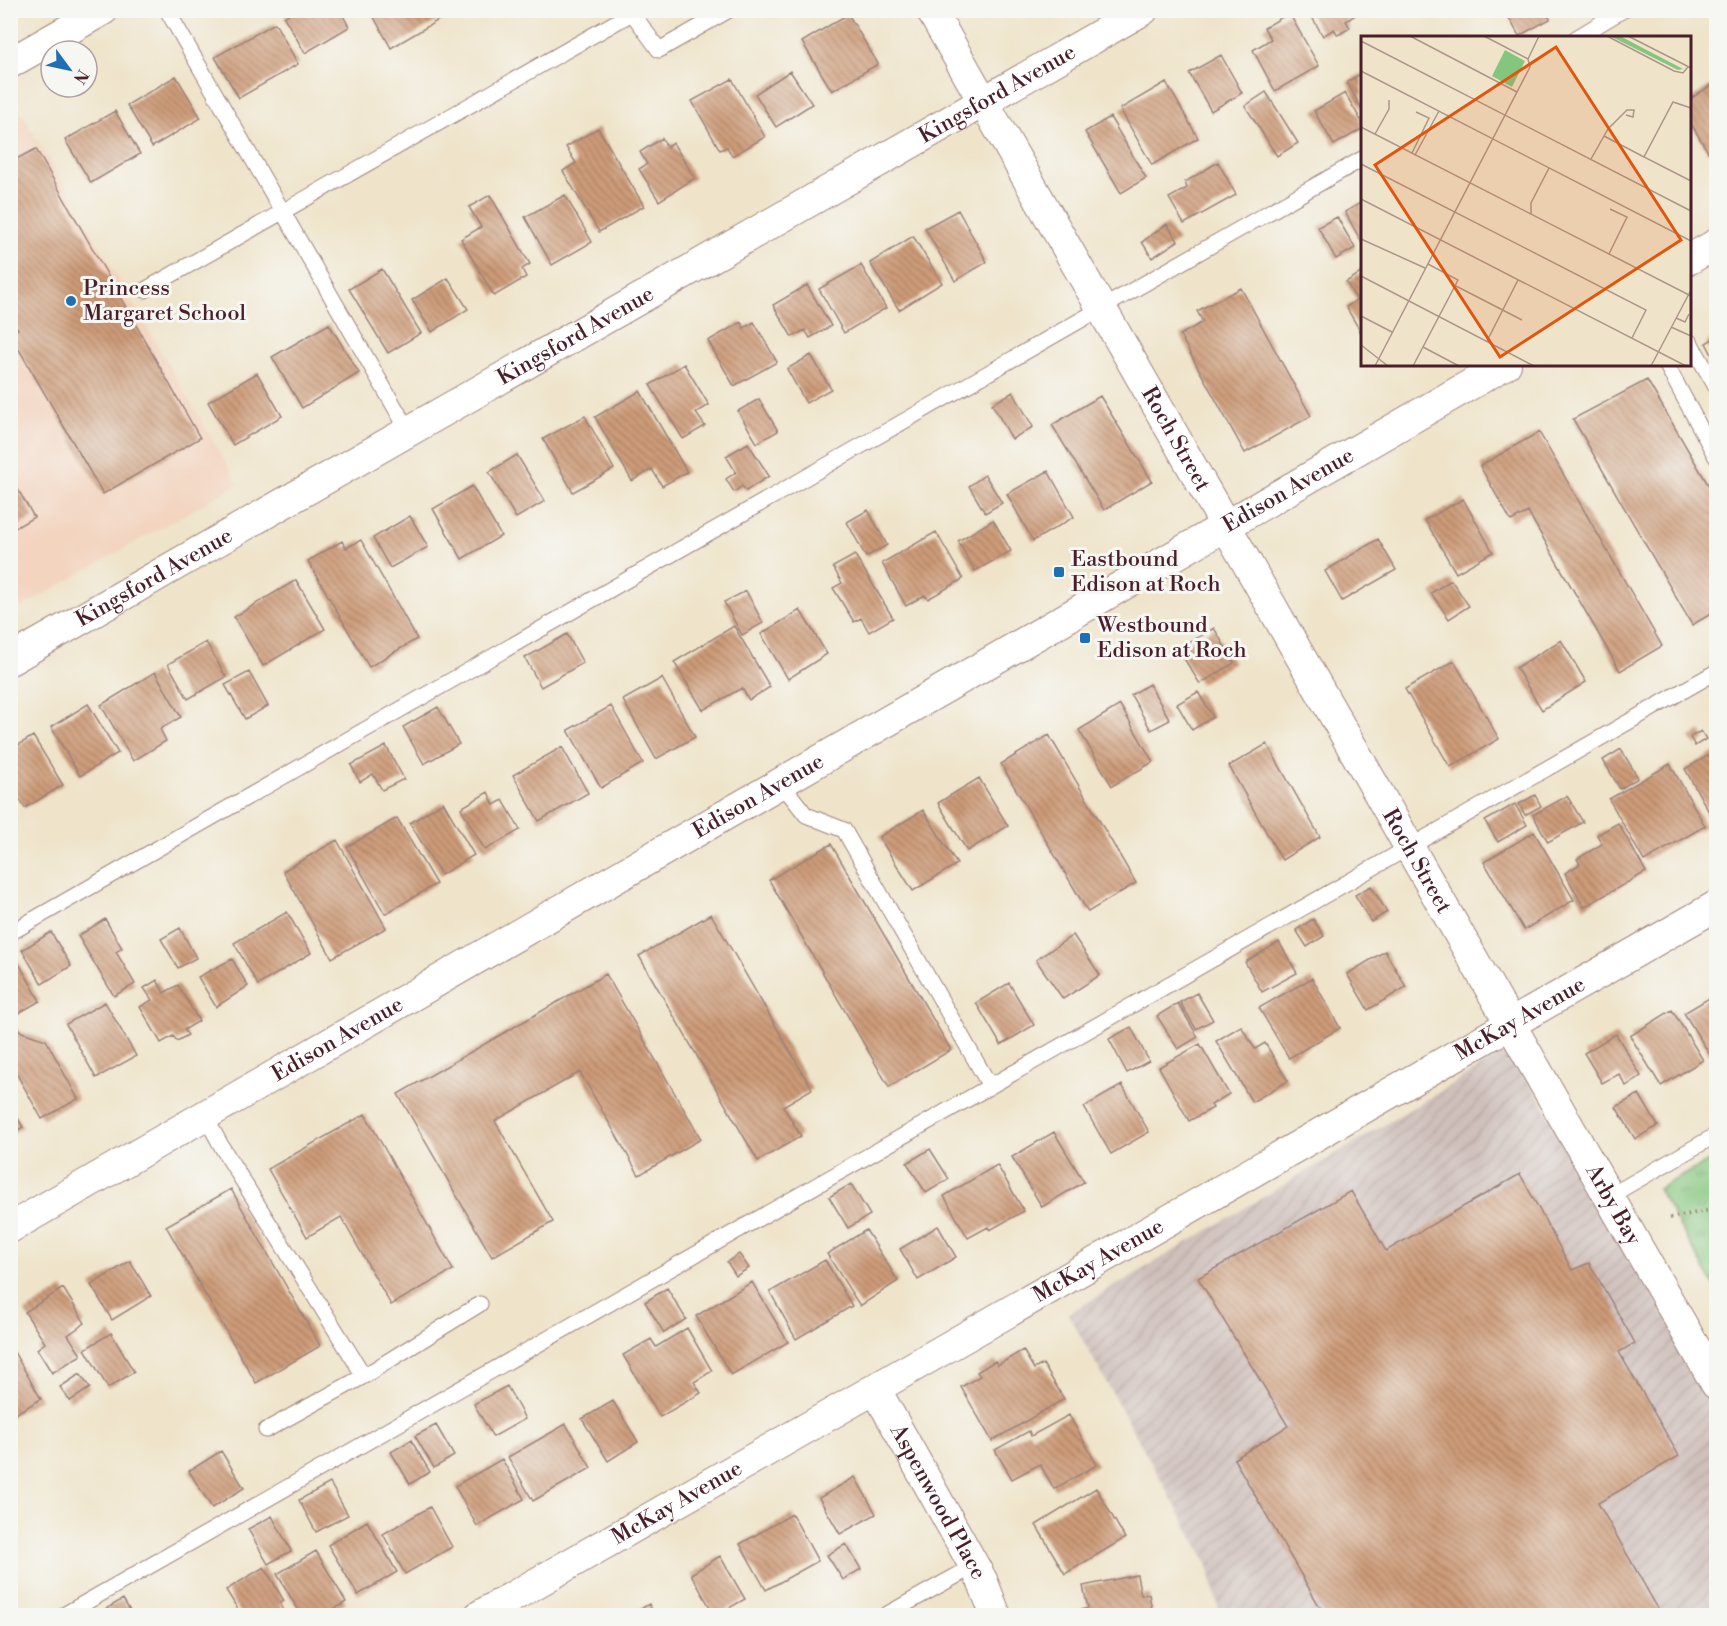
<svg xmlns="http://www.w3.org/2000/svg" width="1727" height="1626" font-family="'Libre Bodoni',serif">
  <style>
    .built { fill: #f3d4bf }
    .industrial { fill: url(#industrial-furrows) }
    .park { fill: url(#park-tufts); stroke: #687254; stroke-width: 1.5 }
    .building { fill: url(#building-back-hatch) }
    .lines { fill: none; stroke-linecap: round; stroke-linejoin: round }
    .service-casing { stroke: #9c827a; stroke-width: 17 }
    .minor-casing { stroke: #9c827a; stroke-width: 32 }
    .path { stroke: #9c827a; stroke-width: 4; stroke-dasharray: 1.5 4.5; stroke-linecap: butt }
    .service { stroke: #fff; stroke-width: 15 }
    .minor { stroke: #fff; stroke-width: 30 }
    .poi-dot { fill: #1f6fb2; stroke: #f6f6f2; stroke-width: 2 }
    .labels { text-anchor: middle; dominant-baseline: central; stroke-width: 6; stroke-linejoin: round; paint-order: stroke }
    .street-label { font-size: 22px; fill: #4a1f2b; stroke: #f6f6f2 }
    .poi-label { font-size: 22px; fill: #4a1f2b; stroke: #f6f6f2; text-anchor: start }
    .inset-road { fill: none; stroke: #ad958a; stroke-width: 1.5 }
    .view { fill: #e0560e; fill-opacity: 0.15; stroke: #e0560e; stroke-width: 3 }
    .inset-edge { fill: none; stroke: #4a1f2b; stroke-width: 3 }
  </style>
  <defs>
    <pattern id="industrial-furrows" width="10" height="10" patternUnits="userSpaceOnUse" patternTransform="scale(1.5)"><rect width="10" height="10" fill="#cfc0bb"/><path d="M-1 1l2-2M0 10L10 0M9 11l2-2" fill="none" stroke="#b3a5a1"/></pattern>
    <pattern id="park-tufts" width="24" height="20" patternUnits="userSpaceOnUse" patternTransform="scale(1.5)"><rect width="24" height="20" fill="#85c67e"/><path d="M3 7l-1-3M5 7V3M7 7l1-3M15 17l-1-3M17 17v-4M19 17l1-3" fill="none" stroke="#6fa067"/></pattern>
    <pattern id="building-back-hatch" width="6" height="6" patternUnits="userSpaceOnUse" patternTransform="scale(1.5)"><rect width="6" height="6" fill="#cd9b78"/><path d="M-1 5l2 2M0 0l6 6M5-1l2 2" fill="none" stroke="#a87e63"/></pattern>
  </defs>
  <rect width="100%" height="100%" fill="#f6f6f2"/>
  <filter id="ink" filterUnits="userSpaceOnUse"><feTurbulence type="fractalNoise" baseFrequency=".0167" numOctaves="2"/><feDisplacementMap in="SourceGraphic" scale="12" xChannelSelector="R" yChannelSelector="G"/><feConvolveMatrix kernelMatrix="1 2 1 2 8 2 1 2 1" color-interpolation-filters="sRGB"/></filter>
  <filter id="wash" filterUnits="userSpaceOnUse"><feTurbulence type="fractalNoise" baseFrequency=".008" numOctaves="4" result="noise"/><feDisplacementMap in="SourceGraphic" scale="24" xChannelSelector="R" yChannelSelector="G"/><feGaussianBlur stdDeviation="1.35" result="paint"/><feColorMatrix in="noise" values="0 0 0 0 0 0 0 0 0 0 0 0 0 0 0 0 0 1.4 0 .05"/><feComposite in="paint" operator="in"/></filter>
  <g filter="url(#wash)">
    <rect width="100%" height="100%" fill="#efe4ca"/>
    <path class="built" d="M22 113 238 484 11 613 10 119Z"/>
    <path class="industrial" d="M1511 1049 1716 1402V1615H1220L1207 1562 1068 1314Z"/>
    <path class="park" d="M1716 1157V1289L1658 1189Z"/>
    <g id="blocks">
      <path class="building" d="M295 10H340L349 27 305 53 284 17Z
        M370 10H447L449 14 391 48Z
        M1308 10H1355L1357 14 1346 21 1350 28 1338 35 1334 29 1323 36Z
        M1505 10H1545L1550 19 1519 36Z
        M1289 13 1319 66 1275 91 1253 50 1271 39 1264 28Z
        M848 14 878 64 832 91 802 42Z
        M275 23 298 64 239 98 215 57Z
        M1221 55 1242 93 1211 111 1189 73Z
        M790 71 812 104 776 127 755 94Z
        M1362 73V110L1347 82Z
        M176 76 201 118 152 147 127 105Z
        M732 79 765 137 732 156 727 147 720 150 692 101Z
        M1166 82 1198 138 1152 165 1120 109Z
        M1716 82V146L1708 152 1690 122V99Z
        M1266 92 1298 143 1277 156 1245 106Z
        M1345 93 1362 122V129L1334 145 1314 111Z
        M115 111 140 154 91 183 65 140Z
        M1110 117 1146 178 1121 193 1085 132Z
        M598 128 644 206 599 232 563 171 576 163 566 147Z
        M662 138 667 147 673 143 695 178 659 201 639 169 647 164 640 152Z
        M36 149 200 438 103 494 10 334 18 329 10 316V162Z
        M1218 162 1236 195 1184 224 1169 198 1187 188 1185 182Z
        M490 195 530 264 522 269 526 277 494 296 461 239 481 227 469 207Z
        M565 195 592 242 552 265 525 217Z
        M1362 202V243L1345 212Z
        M958 210 987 262 955 281 925 228Z
        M1337 217 1355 248 1336 259 1318 227Z
        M1167 224 1178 241 1152 258 1142 242Z
        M913 236 942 283 899 310 870 263Z
        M861 265 886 308 844 333 819 289Z
        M382 269 421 333 388 353 349 289Z
        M1362 272V334L1346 307 1357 300 1346 282Z
        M448 278 468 309 432 332 412 300Z
        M807 285 831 326 810 338 805 330 792 337 773 305Z
        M1241 288 1311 416 1245 453 1180 335 1203 322 1197 311Z
        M741 322 744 328 754 322 777 362 734 386 708 341Z
        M329 324 359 373 302 408 272 357Z
        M1716 337V362L1706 343Z
        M811 355 831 389 806 403 787 369Z
        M684 364 709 405 696 413 705 426 683 439 650 385Z
        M257 373 282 416 233 445 208 402Z
        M1647 380 1716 498V611L1692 625 1573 419Z
        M640 391 687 472 662 486 652 469 632 481 595 417Z
        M1013 392 1033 427 1012 439 992 404Z
        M1100 396 1152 481 1104 510 1052 425Z
        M759 399 778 431 757 443 738 411Z
        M585 416 614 469 573 492 543 439Z
        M1539 432 1662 646 1620 671 1528 512 1511 521 1480 466Z
        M748 443 769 476 746 491 742 486 734 492 726 479 736 472 726 456Z
        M517 455 545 501 516 518 489 472Z
        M1048 471 1074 517 1033 541 1007 494Z
        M985 475 1002 503 985 513 969 486Z
        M10 476 34 517 10 531Z
        M472 486 501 536 462 559 433 509Z
        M1463 499 1493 552 1456 573 1425 520Z
        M868 510 887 545 866 557 847 522Z
        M410 516 428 547 390 568 373 538Z
        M993 520 1011 551 975 571 958 541Z
        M936 532 963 579 928 599 925 595 906 606 882 563Z
        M1378 539 1396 570 1342 601 1325 571Z
        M361 540 417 639 369 667 308 561 342 541 346 548Z
        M855 555 893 618 869 632 861 618 854 622 833 588 842 583 833 567Z
        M296 580 325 629 263 666 234 617Z
        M1451 580 1469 606 1449 619 1431 593Z
        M746 591 763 623 742 635 724 602Z
        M800 610 827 654 788 679 761 634Z
        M734 626 770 687 749 700 742 688 703 710 674 662Z
        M1214 628 1234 663 1200 684 1178 649Z
        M567 634 583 663 541 687 525 658Z
        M1561 640 1586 682 1542 710 1516 668Z
        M206 642 226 677 188 699 168 664Z
        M1454 661 1499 739 1450 767 1405 689Z
        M155 672 181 717 160 729 166 741 133 761 101 705Z
        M249 672 268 706 245 719 225 685Z
        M662 678 695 737 656 759 623 700Z
        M1149 684 1170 720 1151 730 1131 695Z
        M1198 692 1213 717 1192 730 1177 704Z
        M88 704 118 753 80 776 51 727Z
        M1120 705 1153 762 1112 786 1079 730Z
        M611 706 643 763 601 788 568 730Z
        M438 707 459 744 424 764 403 727Z
        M1701 731 1706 739 1695 746 1690 737Z
        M1049 735 1136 883 1088 912 1001 764Z
        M33 736 63 785 25 808 10 784V750Z
        M1267 744 1320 837 1282 860 1229 766Z
        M386 746 404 779 382 790 373 774 360 782 351 765Z
        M562 747 588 793 539 821 513 775Z
        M1621 749 1638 778 1620 789 1603 760Z
        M1716 751V820L1714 821 1685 769Z
        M1670 764 1705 826 1644 861 1609 799Z
        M979 778 1008 826 967 851 938 803Z
        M488 792 494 805 503 800 520 830 485 850 461 808Z
        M1535 795 1541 806 1525 815 1519 804Z
        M1567 796 1583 822 1548 842 1533 815Z
        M443 802 474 855 441 875 410 823Z
        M1515 804 1527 825 1498 842 1485 821Z
        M923 810 957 864 913 891 879 837Z
        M397 818 436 884 385 914 347 847Z
        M1618 823 1646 872 1584 907 1565 873 1580 864 1577 859 1602 844 1597 835Z
        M1534 832 1574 900 1524 930 1484 862Z
        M337 840 386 928 332 958 283 871Z
        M831 844 951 1050 889 1087 769 880Z
        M1371 886 1387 912 1371 922 1355 895Z
        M287 912 311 953 258 985 234 943Z
        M711 914 812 1089 783 1106 801 1136 758 1161 639 956Z
        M105 919 122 948 116 952 135 984 114 996 78 936Z
        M1313 919 1324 936 1307 947 1296 930Z
        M180 928 196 958 178 968 161 939Z
        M51 932 71 966 42 984 22 950Z
        M1073 935 1100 975 1063 999 1036 960Z
        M1279 942 1297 973 1262 992 1245 962Z
        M12 951 40 1001 10 1018V952Z
        M1385 951 1406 987 1368 1010 1347 974Z
        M232 959 248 986 216 1007 198 977Z
        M606 974 701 1139 639 1175 580 1072 495 1121 553 1222 492 1257 398 1094Z
        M1312 978 1340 1028 1289 1058 1259 1008Z
        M157 980 164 993 178 985 199 1021 184 1030 188 1035 177 1041 173 1036 161 1043 140 1007 152 1000 144 988Z
        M1009 983 1034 1025 1001 1045 976 1003Z
        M1197 993 1213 1020 1196 1029 1180 1002Z
        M1716 994V1051L1710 1055 1684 1013Z
        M105 1002 136 1056 96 1078 66 1024Z
        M1178 1003 1198 1037 1178 1049 1157 1016Z
        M1672 1010 1703 1060 1661 1086 1630 1036Z
        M10 1022 22 1032 46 1040 78 1099 42 1119 10 1062Z
        M1241 1026 1255 1049 1265 1043 1288 1081 1252 1102 1216 1041Z
        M1131 1027 1149 1061 1127 1073 1109 1039Z
        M1616 1034 1641 1076 1626 1086 1619 1074 1602 1083 1584 1053Z
        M1200 1044 1229 1094 1211 1105 1213 1108 1189 1121 1159 1067Z
        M1122 1085 1149 1132 1111 1154 1084 1107Z
        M1639 1094 1658 1126 1635 1139 1616 1107Z
        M10 1106 23 1127 10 1135Z
        M365 1114 453 1270 391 1305 341 1217 307 1237 268 1169Z
        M1054 1132 1084 1182 1042 1207 1012 1157Z
        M930 1149 949 1179 926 1193 907 1163Z
        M997 1165 1024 1211 990 1230 988 1227 968 1238 944 1196Z
        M1520 1174 1572 1270 1589 1263 1635 1343 1619 1352 1679 1456 1598 1503 1662 1616H1325L1234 1459 1288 1426 1198 1278 1351 1191 1386 1251Z
        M851 1184 870 1215 848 1228 829 1197Z
        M231 1189 320 1346 256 1383 166 1226Z
        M938 1226 956 1257 918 1280 900 1249Z
        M866 1230 898 1281 860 1306 827 1254Z
        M739 1254 749 1268 736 1276 727 1262Z
        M825 1260 852 1306 796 1339 770 1292Z
        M130 1261 151 1296 112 1320 91 1285Z
        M752 1282 788 1342 731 1375 696 1316Z
        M63 1288 85 1323 68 1335 81 1355 52 1373 37 1349 45 1343 25 1312Z
        M667 1288 686 1319 664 1333 645 1302Z
        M687 1328 712 1371 694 1382 701 1393 660 1417 623 1355 651 1339 656 1347Z
        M111 1333 134 1372 108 1388 85 1349Z
        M10 1345 41 1399 10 1417Z
        M1023 1350 1034 1369 1043 1364 1064 1399 992 1441 961 1387 980 1376 977 1372 995 1361 998 1365Z
        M80 1374 90 1388 70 1401 60 1387Z
        M507 1386 525 1419 493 1437 474 1404Z
        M613 1401 638 1442 608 1461 582 1419Z
        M1069 1415 1097 1465 1054 1489 1040 1464 1012 1479 995 1450 1029 1431 1031 1436Z
        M566 1424 591 1468 533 1501 508 1457Z
        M436 1425 454 1456 434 1468 415 1436Z
        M411 1440 430 1472 410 1484 391 1452Z
        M221 1451 244 1488 212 1508 189 1471Z
        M502 1459 524 1499 477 1526 455 1486Z
        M855 1477 876 1514 840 1534 819 1498Z
        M330 1483 348 1515 316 1532 299 1500Z
        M1096 1488 1125 1538 1065 1574 1036 1525Z
        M430 1507 452 1547 405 1574 383 1534Z
        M792 1514 818 1561 766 1590 740 1544Z
        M272 1516 291 1551 268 1564 248 1529Z
        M367 1521 397 1572 358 1595 328 1545Z
        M846 1544 861 1569 843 1580 827 1555Z
        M316 1551 346 1602 323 1616H302L277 1574Z
        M720 1556 745 1599 715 1616 691 1574Z
        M264 1567 284 1601 280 1603 287 1616H242L226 1590Z
        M1137 1575 1141 1595 1149 1594 1153 1616H1076V1611L1088 1608 1083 1586Z
        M123 1599 133 1616H107L104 1610Z
        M649 1604 655 1616H628Z"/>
    </g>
  </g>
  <g filter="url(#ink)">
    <use href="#blocks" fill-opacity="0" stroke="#9c827a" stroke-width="1.5"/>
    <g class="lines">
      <g class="service-casing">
        <path id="service" d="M167 10 409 432
          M630 10 659 50 729 10
          M1576 38 1623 10
          M145 290 632 13
          M1690 342 1716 387
          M1666 364 1716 457
          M781 783 806 815 844 830 990 1086
          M10 933 1362 159
          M205 1116 223 1149 364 1376 480 1304
          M1608 1197 1716 1135
          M266 1430 364 1376
          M62 1616 1716 672
          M884 1616 974 1566"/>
      </g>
      <g class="minor-casing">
        <g id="minor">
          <path id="s1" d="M931 10 1716 1384"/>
          <path d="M10 63 103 10"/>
          <path d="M1690 259 1716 244"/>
          <path id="s2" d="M10 660 1143 10"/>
          <path id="s3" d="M10 1228 1506 364"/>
          <path id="s4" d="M876 1390 982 1580 996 1616"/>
          <path id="s5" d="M479 1616 1716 906"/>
        </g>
      </g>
      <path class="path" d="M1670 1218 1716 1209"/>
      <use href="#service" class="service"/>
      <use href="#minor" class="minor"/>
    </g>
  </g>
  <g class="poi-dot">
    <circle cx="71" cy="301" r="6"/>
    <rect x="1053" y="566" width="12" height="12" rx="3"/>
    <rect x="1079" y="632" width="12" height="12" rx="3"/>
  </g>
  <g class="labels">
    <g class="street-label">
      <text stroke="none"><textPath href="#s2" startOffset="1138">Kingsford Avenue</textPath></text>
      <text stroke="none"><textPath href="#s2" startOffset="652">Kingsford Avenue</textPath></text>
      <text stroke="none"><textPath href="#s1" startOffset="494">Roch Street</textPath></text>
      <text stroke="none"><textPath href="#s3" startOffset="1476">Edison Avenue</textPath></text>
      <text stroke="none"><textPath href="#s2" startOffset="166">Kingsford Avenue</textPath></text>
      <text stroke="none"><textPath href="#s3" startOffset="864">Edison Avenue</textPath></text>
      <text stroke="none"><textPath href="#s1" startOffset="980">Roch Street</textPath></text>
      <text stroke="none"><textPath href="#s5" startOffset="1200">McKay Avenue</textPath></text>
      <text stroke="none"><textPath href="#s3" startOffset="378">Edison Avenue</textPath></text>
      <text stroke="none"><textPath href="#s1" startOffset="1376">Arby Bay</textPath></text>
      <text stroke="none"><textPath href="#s5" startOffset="714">McKay Avenue</textPath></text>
      <text stroke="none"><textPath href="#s4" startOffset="128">Aspenwood Place</textPath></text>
      <text stroke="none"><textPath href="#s5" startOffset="228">McKay Avenue</textPath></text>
    </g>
    <g class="poi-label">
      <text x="83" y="288">Princess<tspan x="83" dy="25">Margaret School</tspan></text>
      <text x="1071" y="559">Eastbound<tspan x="1071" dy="25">Edison at Roch</tspan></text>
      <text x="1097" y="625">Westbound<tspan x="1097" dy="25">Edison at Roch</tspan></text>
    </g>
  </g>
  <g transform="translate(1361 36)">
    <rect width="330" height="330" fill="#efe4ca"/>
    <path d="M249 0H259L322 33 317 34Z" fill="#85c67e"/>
    <path d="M144 14 164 25 151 51 131 40Z" fill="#85c67e"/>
    <path class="inset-road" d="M49 0 156 56M123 0 167 23M246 0 313 35 322 37 327 31M267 0 330 32M0 5 330 175M167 23 178 0M0 35 330 205M330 72 312 66 283 121 330 145M0 91 330 260M14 98 28 73V64M243 100 283 121M51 117 68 82 55 76M54 119 78 75M230 123 247 93 266 74H273L272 81 265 79M0 128 285 274 271 302M0 163 325 330M170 178V167L188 132M0 203 64 232M248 218 266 181 249 173M0 240 173 330M95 250 161 284M0 280 31 296M315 282 324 286 328 278M310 291 330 300M126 305 157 244M0 309 27 330M62 311 98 330M14 330 169 31 167 23M52 330 97 244 67 228M290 330 330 254"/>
    <path class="view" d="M195 11 320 204 139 321 14 129Z"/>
    <rect width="330" height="330" class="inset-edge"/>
  </g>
  <rect width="1727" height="1626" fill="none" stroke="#f6f6f2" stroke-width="36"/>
  <g transform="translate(69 69) rotate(123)"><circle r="28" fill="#f6f6f2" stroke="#b1a0a2" stroke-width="1.5"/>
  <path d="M0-4.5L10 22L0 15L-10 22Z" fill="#1f6fb2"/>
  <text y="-9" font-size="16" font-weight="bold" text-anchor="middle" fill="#4a1f2b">N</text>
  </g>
</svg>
